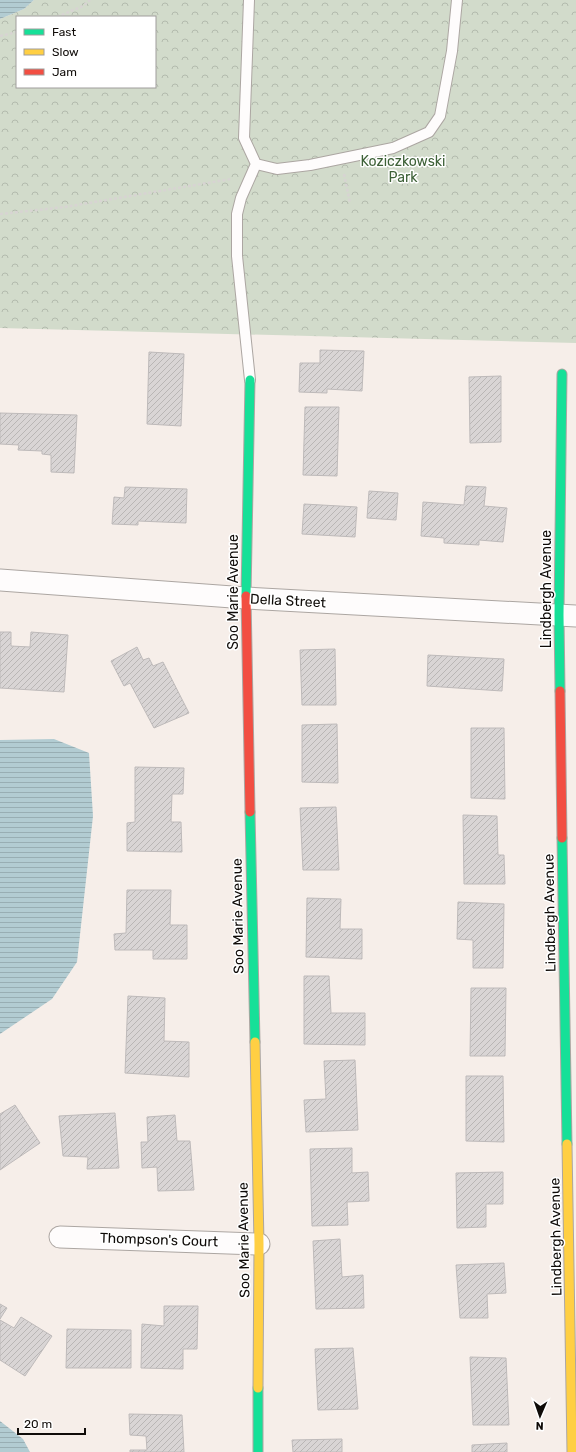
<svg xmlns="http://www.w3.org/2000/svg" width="576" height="1452" font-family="Rubik,sans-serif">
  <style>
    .forest { fill: url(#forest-crowns); fill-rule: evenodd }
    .water { fill: url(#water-rules) }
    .building { fill: url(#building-hatch); stroke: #bebaba }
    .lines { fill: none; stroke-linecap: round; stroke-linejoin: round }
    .lane-casing { stroke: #aca6a2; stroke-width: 12 }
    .street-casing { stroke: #aca6a2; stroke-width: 23 }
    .fast-casing { stroke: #aca6a2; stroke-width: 11 }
    .slow-casing { stroke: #aca6a2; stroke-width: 11 }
    .jam-casing { stroke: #aca6a2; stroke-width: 11 }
    .path { stroke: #d7d4d2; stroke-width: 2.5; stroke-dasharray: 3 2; stroke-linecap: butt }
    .lane { stroke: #fefcfc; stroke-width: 10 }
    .street { stroke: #fefcfc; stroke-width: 21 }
    .fast { stroke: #16e098; stroke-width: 9 }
    .slow { stroke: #ffcf43; stroke-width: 9 }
    .jam { stroke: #f24e42; stroke-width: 9 }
    .labels { text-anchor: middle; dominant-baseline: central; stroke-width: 3; stroke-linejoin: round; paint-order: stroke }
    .park-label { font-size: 14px; fill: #3e6138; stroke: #fff }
    .street-label { font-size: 14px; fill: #0f0b08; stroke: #fff }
  </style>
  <defs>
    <pattern id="forest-crowns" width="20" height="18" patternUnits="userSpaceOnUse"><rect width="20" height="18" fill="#d2dbcb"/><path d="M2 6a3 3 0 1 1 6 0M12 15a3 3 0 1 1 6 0" fill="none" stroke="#b3bbad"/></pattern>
    <pattern id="water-rules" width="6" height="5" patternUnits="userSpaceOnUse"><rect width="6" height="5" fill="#b2ccd2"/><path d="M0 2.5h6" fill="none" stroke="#98aeb3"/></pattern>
    <pattern id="building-hatch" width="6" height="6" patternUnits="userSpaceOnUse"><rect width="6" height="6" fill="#d9d5d5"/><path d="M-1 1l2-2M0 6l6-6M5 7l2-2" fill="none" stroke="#b9b6b5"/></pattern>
  </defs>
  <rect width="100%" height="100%" fill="#f6eee9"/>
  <path class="forest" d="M34 0H576V343L0 328V19L24 9ZM17 17H155V87H17Z"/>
  <path class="water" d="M0 0H34L24 9 0 19Z
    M54 739 89 753 93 816 77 962 52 999 0 1034V740Z
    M0 1421 23 1439 30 1452H0Z"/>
  <path class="building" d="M320 350 364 351 362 391 327 389V393L299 392 300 363H320Z
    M149 352 184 354 181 426 147 424Z
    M501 376V442L470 443 469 377Z
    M305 407H339L337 476 303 475Z
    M0 413 77 415 74 473 51 472V455L42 454V451L18 450 19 445 0 444Z
    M466 486 486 487 484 506 507 508 503 542 479 540V545L444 543V538L421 536 423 502 464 505Z
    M125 487 187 489 186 523 138 521V525L112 524 114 497 124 498Z
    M369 491 398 493 396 520 367 518Z
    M304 504 357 507 355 537 302 534Z
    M0 632H11V646L30 647 31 632 68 635 64 692 0 688Z
    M137 647 143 660 149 658 153 666 163 662 189 713 154 728 130 683 124 686 111 661Z
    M335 649 336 705H302L300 650Z
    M428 655 504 659 502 691 427 686Z
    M337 724 338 783 302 782V725Z
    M471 728H504L505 799 471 798Z
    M135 767 184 768 183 794H172L171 822H181L182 852 127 851V823L135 822Z
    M336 807 339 870H303L300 808Z
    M463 815 497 816 498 855H504L505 884H464Z
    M127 890H171L170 925H187V959H153V950H115L114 934 126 933Z
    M307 898 341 899 340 929H362V959L306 957Z
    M458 902 504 904 503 968H473V940L457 939Z
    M304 976H329L331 1013H365V1045L304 1044Z
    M471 988H506L505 1056H470Z
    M128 996 165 998 164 1041 189 1042V1077L125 1073Z
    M355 1060 358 1130 306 1132 304 1100 326 1099 324 1061Z
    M466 1076H503L504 1142 466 1141Z
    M15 1105 40 1143 0 1170V1114Z
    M115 1113 119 1168 87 1169 88 1157 63 1156 59 1116Z
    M175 1115 177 1141H190L194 1190 158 1191 157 1167 142 1168 141 1142H148L147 1117Z
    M352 1148V1173L368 1172 369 1201 347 1202 348 1225 312 1226 310 1149Z
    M503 1172V1204H486V1227L457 1228 456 1173Z
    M340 1239 342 1277 363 1275 364 1308 316 1309 313 1241Z
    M504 1263 506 1293 487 1294 488 1318H460L456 1265Z
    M0 1304 7 1308 0 1319Z
    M164 1306H198L197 1349H183V1369L141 1368 142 1324 164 1326Z
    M21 1317 52 1336 25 1376 0 1360V1320L14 1328Z
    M67 1329 131 1330V1368H66Z
    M353 1348 358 1409 318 1410 315 1349Z
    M470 1357 506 1358 509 1425H473Z
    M129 1414 182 1415 184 1452H130V1450H147L146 1436 130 1435Z
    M342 1439V1452H293L292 1440Z
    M507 1443V1452H472V1445Z"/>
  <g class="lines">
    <g class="lane-casing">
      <path id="lane" d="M249 0 244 138 256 164 277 169 310 165 393 148 429 132 440 116 452 51 457 0
        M250 380 237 256V214L241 198 256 164"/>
    </g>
    <g class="street-casing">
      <path id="street" d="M0 580 246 598 576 616
        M60 1237 259 1244"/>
    </g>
    <g class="fast-casing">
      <path id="fast" d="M246 596 250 380
        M560 691 559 615 562 374
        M250 812 255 1042
        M562 838 567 1144
        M258 1452V1388"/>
    </g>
    <g class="slow-casing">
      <path id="slow" d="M255 1042 259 1244 258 1388
        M567 1144 572 1452"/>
    </g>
    <g class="jam-casing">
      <path id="jam" d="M246 596 250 812
        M560 691 562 838"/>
    </g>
    <path class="path" d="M57 17 83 6 90 0
      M0 36 17 32
      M344 174 350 203
      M0 214 65 207 231 179"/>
    <use href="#lane" class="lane"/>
    <use href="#street" class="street"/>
    <use href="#fast" class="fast"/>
    <use href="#slow" class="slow"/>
    <use href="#jam" class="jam"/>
  </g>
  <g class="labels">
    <g class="park-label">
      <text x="403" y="161">Koziczkowski<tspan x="403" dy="16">Park</tspan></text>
    </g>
    <g class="street-label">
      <text transform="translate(546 589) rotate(-90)">Lindbergh Avenue</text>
      <text transform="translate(233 592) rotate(-90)">Soo Marie Avenue</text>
      <text transform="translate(288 601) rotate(3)">Della Street</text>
      <text transform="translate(550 913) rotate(-91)">Lindbergh Avenue</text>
      <text transform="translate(238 916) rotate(-91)">Soo Marie Avenue</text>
      <text transform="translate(556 1237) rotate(-91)">Lindbergh Avenue</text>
      <text transform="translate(159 1240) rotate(2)">Thompson's Court</text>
      <text transform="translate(244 1240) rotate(-91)">Soo Marie Avenue</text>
    </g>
  </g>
  <rect x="16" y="16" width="140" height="72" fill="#ffffff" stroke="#9f9d9c"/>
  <rect x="24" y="29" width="20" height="6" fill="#16e098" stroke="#9f9d9c"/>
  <text x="52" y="36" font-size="12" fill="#0f0b08">Fast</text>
  <rect x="24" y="49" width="20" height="6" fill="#ffcf43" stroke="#9f9d9c"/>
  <text x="52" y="56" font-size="12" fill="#0f0b08">Slow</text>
  <rect x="24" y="69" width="20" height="6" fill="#f24e42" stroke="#9f9d9c"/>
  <text x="52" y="76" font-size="12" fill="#0f0b08">Jam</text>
  <g transform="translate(540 1416) rotate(182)" stroke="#ffffff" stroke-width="3" paint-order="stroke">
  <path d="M0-3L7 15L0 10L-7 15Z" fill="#0f0b08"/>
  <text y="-6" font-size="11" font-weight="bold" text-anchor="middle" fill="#0f0b08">N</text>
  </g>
  <path d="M18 1428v6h67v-6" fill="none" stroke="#0f0b08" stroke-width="2"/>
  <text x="24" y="1428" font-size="12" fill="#0f0b08" stroke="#ffffff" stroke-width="3" paint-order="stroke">20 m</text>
</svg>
